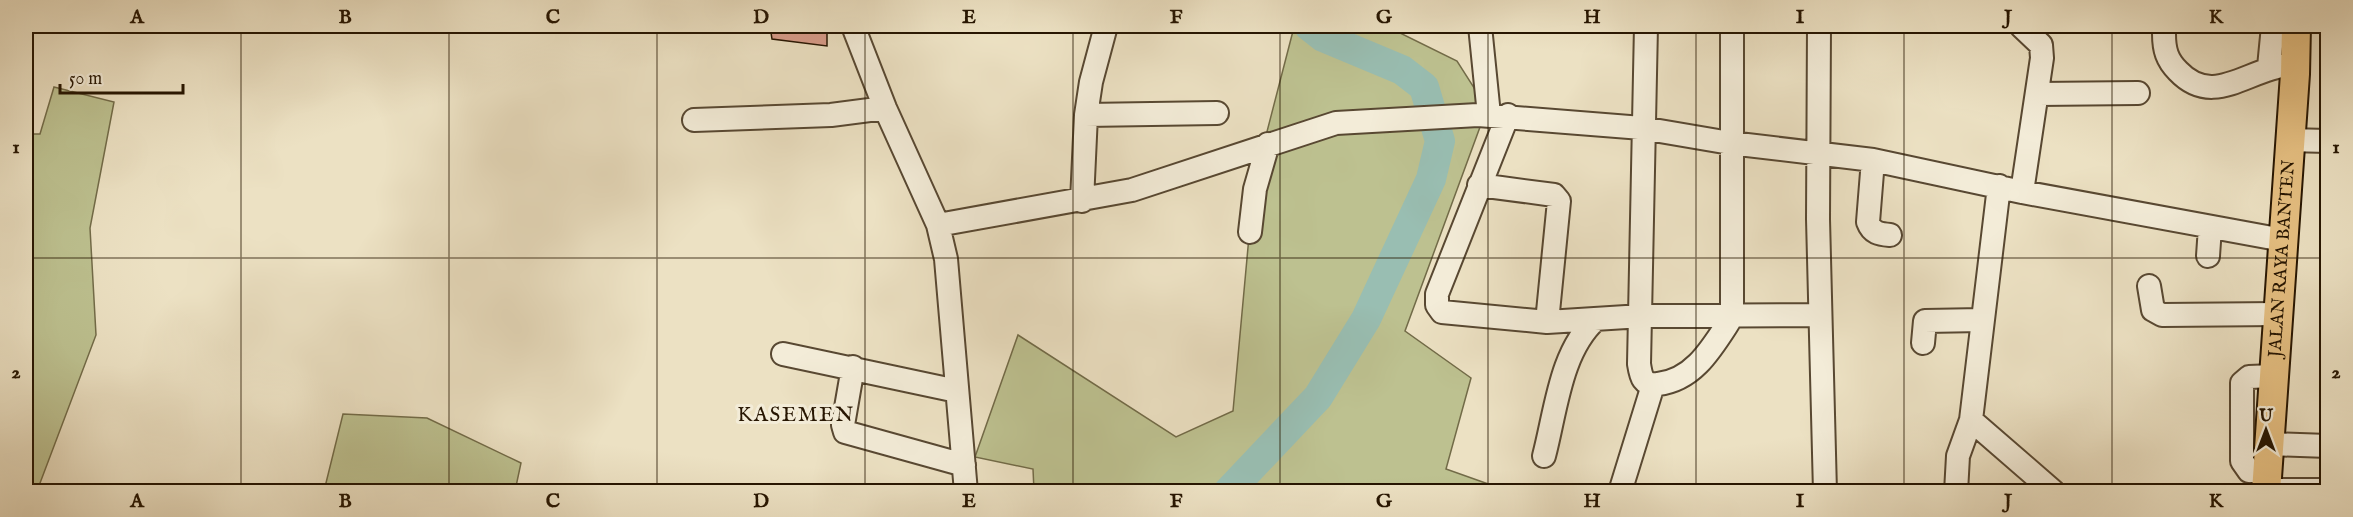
<svg xmlns="http://www.w3.org/2000/svg" width="2353" height="517" font-family="'IM FELL English',serif">
  <style>
    .green { fill: #bdc190; stroke: #726b48; stroke-width: 1.5 }
    .lines { fill: none; stroke-linecap: round; stroke-linejoin: round }
    .river { stroke: #99beb2; stroke-width: 30 }
    .building { fill: #d89c8a; stroke: #261501; stroke-width: 1.5 }
    .minor-casing { stroke: #584832; stroke-width: 26 }
    .major-casing { stroke: #261501; stroke-width: 32 }
    .minor { stroke: #f3ecd8; stroke-width: 22 }
    .major { stroke: #e6c082; stroke-width: 28 }
    .grid { fill: none; stroke: #261501; stroke-width: 1.5; stroke-opacity: 0.55 }
    .labels { text-anchor: middle; dominant-baseline: central; stroke-width: 6; stroke-linejoin: round; paint-order: stroke }
    .street-label { font-size: 18px; fill: #261501; stroke: #f3ecd8 }
    .quarter-label { font-size: 21px; letter-spacing: 1.5px; fill: #261501; stroke: #f3ecd8 }
    .neatline { fill: none; stroke: #261501; stroke-width: 2 }
    .grid-label { font-size: 20px; text-anchor: middle; font-weight: bold; fill: #261501 }
  </style>
  <rect width="100%" height="100%" fill="#ece1c3"/>
  <filter id="stains"><feTurbulence type="fractalNoise" baseFrequency=".00333" numOctaves="4"/><feColorMatrix values="0 0 0 0 .2 0 0 0 0 .09 0 0 0 0 .02 0 0 0 .5 -.17"/></filter>
  <radialGradient id="worn" r=".72"><stop offset=".6" stop-color="#630" stop-opacity="0"/><stop offset="1" stop-color="#630" stop-opacity=".3"/></radialGradient>
  <path class="green" d="M1298 26H1386L1457 61 1487 108 1405 331 1471 378 1446 469 1508 491H1034L1033 469 975 457 1018 335 1176 437 1233 411 1254 182 1293 31Z
    M54 87 114 102 90 228 96 335 37 491H26V134H40Z
    M343 414 427 418 521 463 515 491H324Z"/>
  <g class="lines">
    <path class="river" d="M1228 492 1318 397 1366 319 1431 179 1440 141 1424 87 1402 70 1323 37 1309 26"/>
  </g>
  <path class="building" d="M770 26H827V46L772 39Z"/>
  <g class="lines">
    <g class="minor-casing">
      <path id="minor" d="M853 26 885 108 938 225 946 259 966 492
        M1480 26 1489 115
        M1646 26 1639 364C1641 377 1643 386 1658 384 1695 380 1713 346 1732 317V26
        M1819 26 1818 219 1825 492
        M2021 26 2041 45 2042 58 2022 192
        M2164 34C2164 50 2167 60 2178 71 2215 110 2250 65 2294 65
        M2269 67 2273 26
        M2038 94 2138 93
        M1086 115 1217 113
        M1508 115 1437 294V305L1442 312 1547 322 1642 316 1820 315
        M694 120 831 115 885 108
        M2288 140 2328 141
        M1873 160 1868 222C1872 233 1879 234 1890 235
        M1479 185 1554 195 1559 201 1547 322
        M1082 201 1086 115 1091 82 1106 26
        M938 225 1132 190 1336 123 1478 115 1642 128 1730 143 1873 160 2022 192 2283 240
        M1250 232 1255 189 1268 144
        M2208 256 2210 227
        M2149 286 2153 310 2162 315 2279 314
        M1923 343 1925 321 1982 320
        M783 354 957 391
        M853 367 843 425 845 432 964 465
        M1971 420 2054 492
        M2268 444 2328 446
        M1544 456C1556 411 1560 352 1596 319
        M2267 472 2249 471 2242 461V383L2249 377 2274 376
        M2266 490H2328
        M1620 492 1653 385
        M1956 492 1958 456 1971 420 1999 186"/>
    </g>
    <g class="major-casing">
      <g id="major">
        <path id="s1" d="M2266 492 2295 74 2296 26"/>
      </g>
    </g>
    <use href="#minor" class="minor"/>
    <use href="#major" class="major"/>
  </g>
  <path class="grid" d="M241 26V492M449 26V492M657 26V492M865 26V492M1073 26V492M1280 26V492M1488 26V492M1696 26V492M1904 26V492M2112 26V492M26 258H2328"/>
  <g class="labels">
    <g class="street-label">
      <text stroke="none"><textPath href="#s1" startOffset="234">JALAN RAYA BANTEN</textPath></text>
    </g>
    <g class="quarter-label">
      <text x="796" y="415">KASEMEN</text>
    </g>
  </g>
  <rect width="2353" height="517" fill="none" stroke="#ece1c3" stroke-width="66"/>
  <g transform="translate(2266 430)" stroke="#f3ecd8" stroke-width="4.5" paint-order="stroke">
  <path d="M0-4.5L10 22L0 15L-10 22Z" fill="#261501"/>
  <text y="-9" font-size="16" font-weight="bold" text-anchor="middle" fill="#261501">U</text>
  </g>
  <path d="M60 84v9h123v-9" fill="none" stroke="#261501" stroke-width="3"/>
  <text x="69" y="84" font-size="18" fill="#261501" stroke="#f3ecd8" stroke-width="4.5" paint-order="stroke">50 m</text>
  <rect x="33" y="33" width="2287" height="451" class="neatline"/>
  <g class="grid-label">
    <text x="137" y="23">A</text>
    <text x="345" y="23">B</text>
    <text x="553" y="23">C</text>
    <text x="761" y="23">D</text>
    <text x="969" y="23">E</text>
    <text x="1176" y="23">F</text>
    <text x="1384" y="23">G</text>
    <text x="1592" y="23">H</text>
    <text x="1800" y="23">I</text>
    <text x="2008" y="23">J</text>
    <text x="2216" y="23">K</text>
    <text x="16" y="153">1</text>
    <text x="2336" y="153">1</text>
    <text x="16" y="378">2</text>
    <text x="2336" y="378">2</text>
    <text x="137" y="507">A</text>
    <text x="345" y="507">B</text>
    <text x="553" y="507">C</text>
    <text x="761" y="507">D</text>
    <text x="969" y="507">E</text>
    <text x="1176" y="507">F</text>
    <text x="1384" y="507">G</text>
    <text x="1592" y="507">H</text>
    <text x="1800" y="507">I</text>
    <text x="2008" y="507">J</text>
    <text x="2216" y="507">K</text>
  </g>
  <rect width="100%" height="100%" filter="url(#stains)"/>
  <rect width="100%" height="100%" fill="url(#worn)"/>
</svg>
